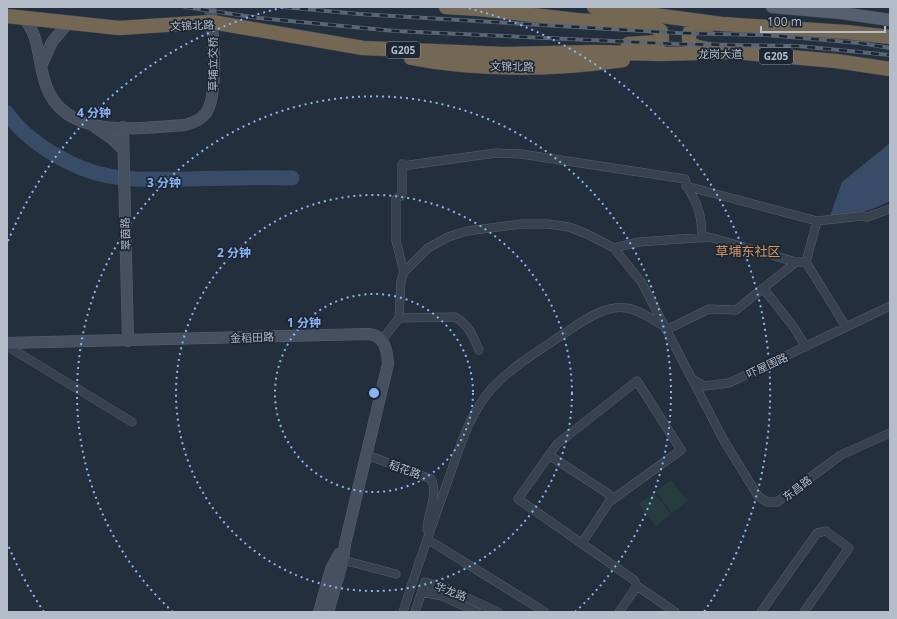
<svg xmlns="http://www.w3.org/2000/svg" width="897" height="619" font-family="'Open Sans','Noto Sans SC',sans-serif">
  <style>
    .green { fill: #263c3f }
    .water { fill: #394c67 }
    .lines { fill: none; stroke-linecap: round; stroke-linejoin: round }
    .river { stroke: #394c67; stroke-width: 15 }
    .street-casing { stroke: #565f6c; stroke-width: 9 }
    .secondary-casing { stroke: #565f6c; stroke-width: 12 }
    .primary-casing { stroke: #414a57; stroke-width: 13 }
    .highway-casing { stroke: #434c59; stroke-width: 15 }
    .street { stroke: #38414e; stroke-width: 8 }
    .secondary { stroke: #465061; stroke-width: 11 }
    .primary { stroke: #56606e; stroke-width: 12 }
    .highway { stroke: #746855; stroke-width: 14 }
    .rail-casing { stroke: #5a6575; stroke-width: 4 }
    .rail { stroke: #1d2633; stroke-width: 2.5; stroke-dasharray: 8; stroke-linecap: butt }
    .ring { fill: none; stroke: #8ab4f8; stroke-width: 2; stroke-dasharray: 2 4 }
    .labels { text-anchor: middle; dominant-baseline: central; stroke-width: 3.5; stroke-linejoin: round; paint-order: stroke }
    .shield { fill: #1d2633; stroke: #878f9c; stroke-width: 1 }
    .shield-label { font-size: 10px; font-weight: bold; fill: #b4bcc9 }
    .street-label { font-size: 11px; fill: #b4bcc9; stroke: #1d2633 }
    .quarter-label { font-size: 13px; fill: #d59563; stroke: #1d2633 }
    .centre { fill: #8ab4f8; stroke: #1d2633; stroke-width: 2 }
    .ring-label { font-size: 12px; text-anchor: middle; font-weight: bold; fill: #8ab4f8; stroke: #1d2633; stroke-width: 3.5; stroke-linejoin: round; paint-order: stroke }
  </style>
  <rect width="100%" height="100%" fill="#242f3e"/>
  <path class="green" d="M671 480 688 501 672 513 656 491Z
    M654 493 671 514 656 526 639 504Z"/>
  <path class="water" d="M890 143V201C870 211 852 217 830 216L842 182Z"/>
  <g class="lines">
    <path class="river" d="M7 113C28 143 74 170 109 176 134 181 160 179 185 179 221 178 256 177 292 178"/>
    <g class="street-casing">
      <path id="street" d="M402 164V195L396 199V241L404 272
        M402 166 496 153 521 154 685 179C687 188 692 194 696 203 701 214 702 225 702 238
        M686 186 817 221
        M614 248 639 242 709 237 796 262H806L817 221 862 216 867 217 890 209
        M806 262 846 327
        M763 288 793 326 806 347
        M399 318 455 317C469 325 473 336 479 350
        M666 330 709 309 736 310 796 262
        M382 340 399 318 401 281 404 272 428 248 448 237 467 231 521 224H548L569 227 587 234 614 248 642 283 692 379 704 386 729 383 890 306
        M7 346 132 422
        M692 379 723 439 758 496 767 502H777L841 455 890 433
        M367 455 431 479C439 494 427 514 427 530
        M549 455 610 495 609 502 582 543
        M609 502 681 450 637 381 557 444 518 499 634 580 637 586 619 612
        M427 539 545 612
        M339 559 396 574
        M637 586 675 612
        M422 592 442 596 477 612
        M403 612C416 570 431 528 446 486 458 453 468 415 492 388 512 367 538 351 562 335 580 323 604 304 627 308 639 310 652 319 662 325
        M415 612 425 582 446 588 498 612
        M761 612 817 533 826 531 849 548 804 612"/>
    </g>
    <g class="secondary-casing">
      <path id="secondary" d="M22 16C39 35 37 52 43 75 57 142 134 128 185 125 193 123 201 120 206 113 219 95 213 31 210 7
        M42 64 52 42 68 23
        M94 126 111 138 123 149
        M123 127 128 341
        M7 343 369 334C385 336 387 350 388 364L345 544 343 560 328 612
        M319 612 331 569 339 554"/>
    </g>
    <g class="primary-casing">
      <path id="primary" d="M772 7 841 13 890 20"/>
    </g>
    <g class="highway-casing">
      <path id="highway" d="M446 7 479 9
        M594 7 722 24 846 32 890 37
        M470 8 577 20 647 25 655 27 661 31 662 39 659 42 628 44
        M7 16 119 28 212 22 363 48 503 54 597 52 661 54 734 52 836 61 890 69
        M709 49C701 48 688 47 689 37 689 33 690 30 693 28 698 26 705 26 710 25
        M411 58C478 71 556 70 623 60"/>
    </g>
    <use href="#street" class="street"/>
    <use href="#secondary" class="secondary"/>
    <use href="#primary" class="primary"/>
    <use href="#highway" class="highway"/>
    <g class="rail-casing">
      <path id="rail" d="M185 7 259 18 395 31 677 44 798 46 890 55
        M284 7 359 14 678 33 766 35 860 43 890 48"/>
    </g>
    <use href="#rail" class="rail"/>
  </g>
  <g class="ring">
    <circle cx="374" cy="393" r="99"/>
    <circle cx="374" cy="393" r="198"/>
    <path d="M173 612A297 297 0 1 1 575 612"/>
    <path d="M44 612A396 396 0 0 1 8 545M8 241A396 396 0 0 1 285 7M463 7A396 396 0 0 1 704 612"/>
  </g>
  <g class="labels">
    <g class="shield">
      <rect x="386" y="42" width="34" height="16" rx="3"/>
      <rect x="759" y="48" width="34" height="16" rx="3"/>
    </g>
    <g class="shield-label">
      <text x="403" y="50">G205</text>
      <text x="776" y="56">G205</text>
    </g>
    <g class="street-label">
      <text transform="translate(192 25) rotate(-2)">文锦北路</text>
      <text x="720" y="53">龙岗大道</text>
      <text transform="translate(212 64) rotate(-90)">草埔立交桥</text>
      <text transform="translate(512 66) rotate(1)">文锦北路</text>
      <text transform="translate(125 234) rotate(-92)">翠茵路</text>
      <text transform="translate(252 337) rotate(-2)">金稻田路</text>
      <text transform="translate(767 365) rotate(-25)">吓屋围路</text>
      <text transform="translate(405 469) rotate(20)">稻花路</text>
      <text transform="translate(797 488) rotate(-37)">东昌路</text>
      <text transform="translate(451 591) rotate(21)">华龙路</text>
    </g>
    <g class="quarter-label">
      <text x="748" y="251">草埔东社区</text>
    </g>
  </g>
  <circle cx="374" cy="393" r="6" class="centre"/>
  <g class="ring-label">
    <text x="94" y="117">4 分钟</text>
    <text x="164" y="187">3 分钟</text>
    <text x="234" y="257">2 分钟</text>
    <text x="304" y="327">1 分钟</text>
  </g>
  <rect width="897" height="619" fill="none" stroke="#b4bcc9" stroke-width="16"/>
  <path d="M761 26v6h124v-6" fill="none" stroke="#b4bcc9" stroke-width="2"/>
  <text x="767" y="26" font-size="12" fill="#b4bcc9" stroke="#1d2633" stroke-width="3" paint-order="stroke">100 m</text>
</svg>
